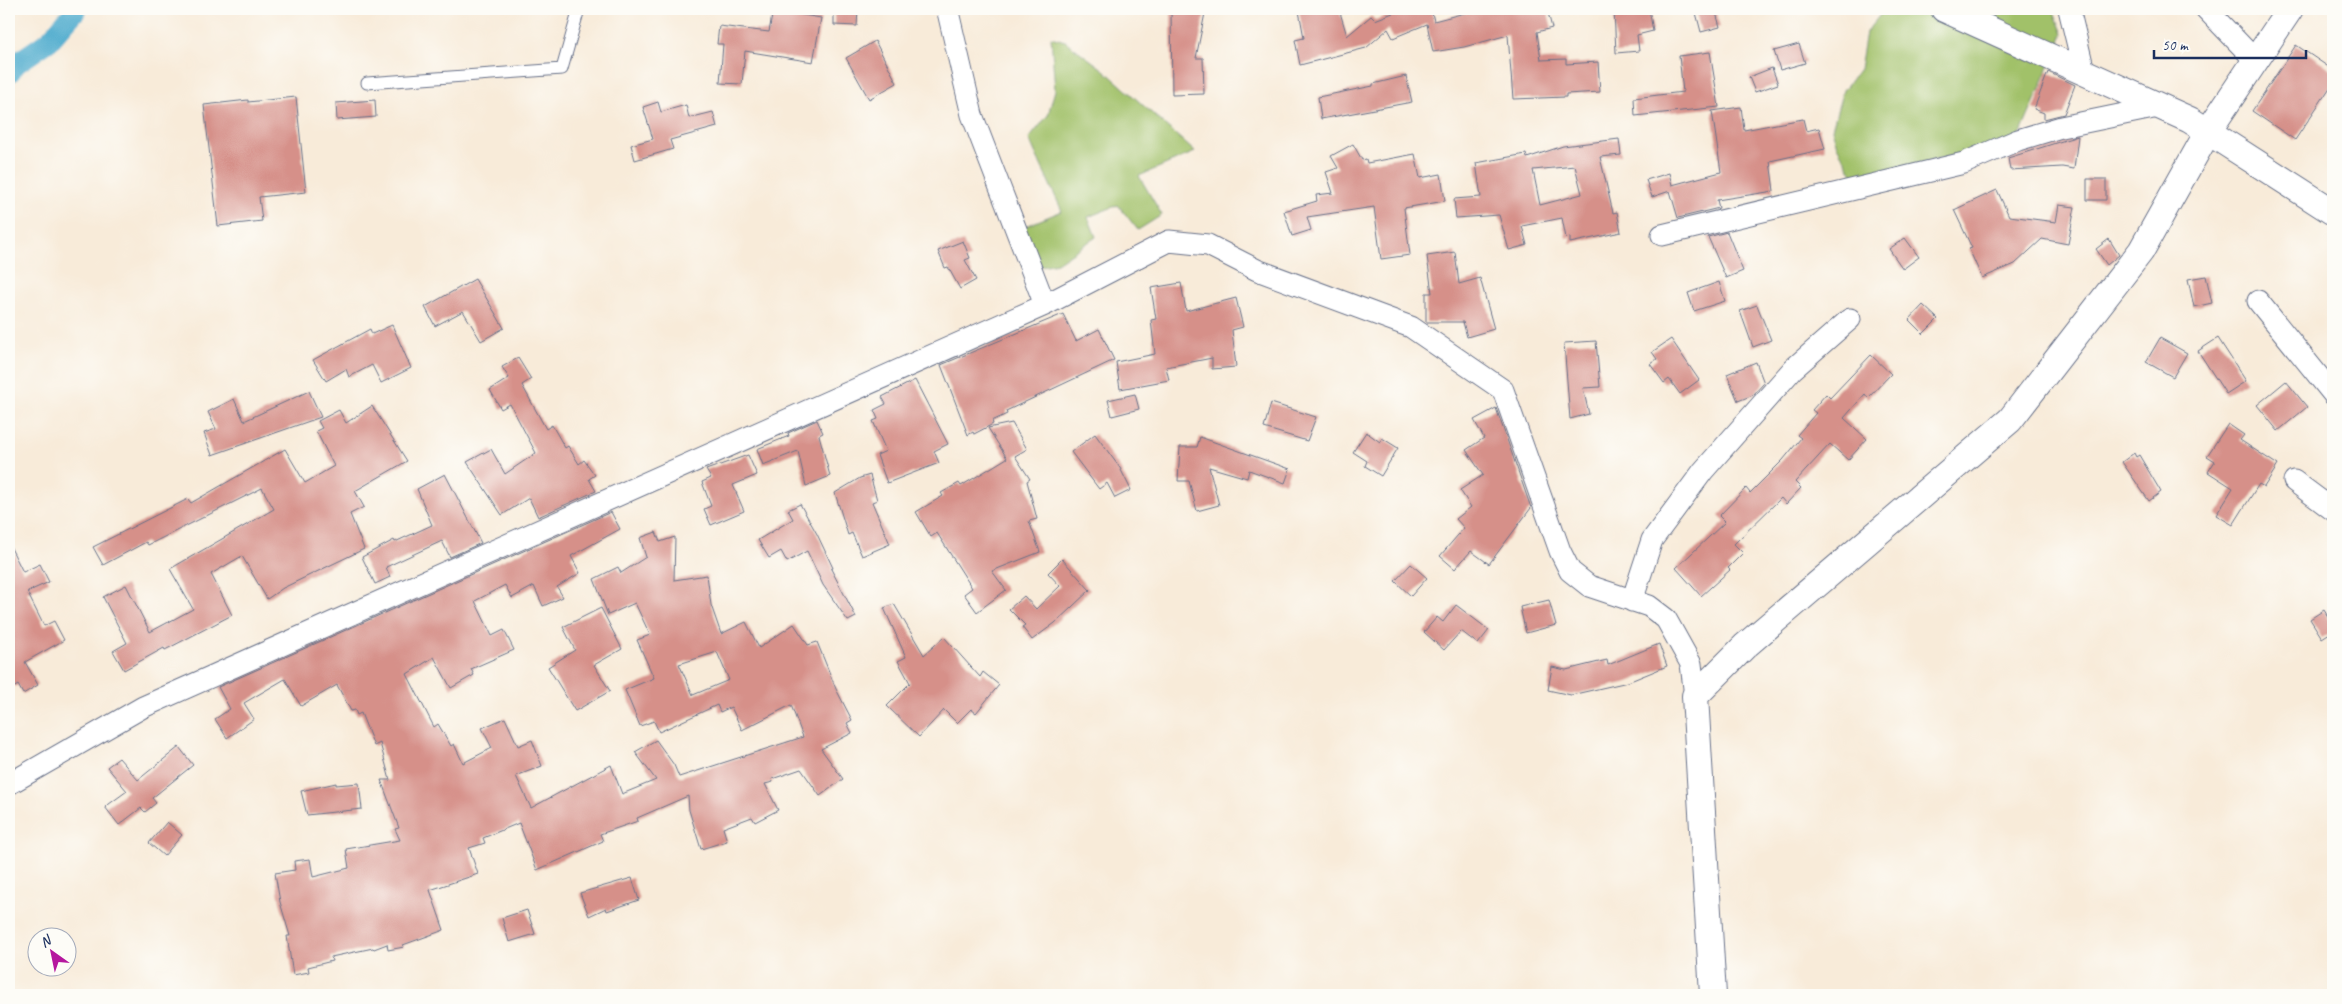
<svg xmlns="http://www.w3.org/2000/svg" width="2342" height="1004" font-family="Caveat,sans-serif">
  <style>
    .green { fill: #a1c169; stroke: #5e7864 }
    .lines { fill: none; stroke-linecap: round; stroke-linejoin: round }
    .canal { stroke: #4facce; stroke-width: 21 }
    .building { fill: #d69089; fill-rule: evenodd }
    .service-casing { stroke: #687189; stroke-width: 13 }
    .minor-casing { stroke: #687189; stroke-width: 23 }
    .tertiary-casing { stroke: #687189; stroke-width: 28 }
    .service { stroke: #fff; stroke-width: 11 }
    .minor { stroke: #fff; stroke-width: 21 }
    .tertiary { stroke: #fff; stroke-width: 26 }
  </style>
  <rect width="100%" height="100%" fill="#fdfcf7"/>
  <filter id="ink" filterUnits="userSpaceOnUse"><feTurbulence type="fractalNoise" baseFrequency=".02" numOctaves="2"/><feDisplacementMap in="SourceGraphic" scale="10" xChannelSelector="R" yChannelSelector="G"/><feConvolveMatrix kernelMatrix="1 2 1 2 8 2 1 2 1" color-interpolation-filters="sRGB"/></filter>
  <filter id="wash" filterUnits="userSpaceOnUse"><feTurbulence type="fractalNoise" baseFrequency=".0096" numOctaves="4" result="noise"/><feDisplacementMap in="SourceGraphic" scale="20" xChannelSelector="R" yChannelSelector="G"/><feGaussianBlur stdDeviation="1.12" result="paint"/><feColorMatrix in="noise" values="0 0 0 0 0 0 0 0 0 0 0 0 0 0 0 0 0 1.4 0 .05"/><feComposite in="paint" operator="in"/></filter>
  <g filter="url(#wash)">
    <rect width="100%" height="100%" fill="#f8ebd9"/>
    <path class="green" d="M1885 9H2053L2063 34 2018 140 1856 179 1837 146 1832 129 1843 90 1860 69 1866 32Z
      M1051 37 1065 41 1104 70 1195 152 1139 176 1162 215 1138 230 1118 205 1088 217 1096 237 1057 263 1030 268 1016 230 1062 211 1029 139 1048 115 1055 90Z"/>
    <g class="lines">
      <path class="canal" d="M9 73 17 63 49 41 77 9"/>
    </g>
    <g id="blocks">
      <path class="building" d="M834 9H858L857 26 834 25Z
        M1171 9H1186L1205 13 1196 58H1203L1204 94 1172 95Z
        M1311 9H1339L1347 36 1371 16 1375 20 1403 9H1431L1434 21 1480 9H1547L1552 28 1537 32 1541 60 1566 59V64L1598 62 1600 92 1566 94V97L1513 99 1508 35 1464 47 1433 52 1427 24 1393 38 1388 29 1366 48 1300 65 1295 40 1304 38 1299 11Z
        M1614 9H1649L1653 31 1637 35 1639 51 1616 53Z
        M1695 9H1715L1720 27 1701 32Z
        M773 10 821 18 813 62 745 51 742 84 720 83 723 44H717L719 26 769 32Z
        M875 41 897 83 869 99 846 58Z
        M1799 44 1805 63 1780 70 1774 51Z
        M2296 45 2333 70V83L2295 140 2252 111Z
        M1710 52 1719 107 1635 116 1634 98 1683 92 1679 56Z
        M1772 68 1778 84 1755 92 1749 77Z
        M2048 72 2075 85 2064 114 2044 119V113L2034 109Z
        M1406 76 1412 102 1321 119 1318 97 1373 86V84Z
        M296 97 306 192 259 197 262 221 218 226 204 105 248 100V102Z
        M375 100 376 117 337 120 336 103Z
        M658 102 661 112 686 105 689 118 713 112 717 127 670 140 673 149 635 160 631 145 653 139 643 107Z
        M1741 107 1744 130 1803 119 1806 131 1819 128 1825 149 1770 161 1774 191 1717 200 1719 208 1678 218 1670 191 1652 197 1646 180 1669 173 1672 185 1721 172 1712 111Z
        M2078 136 2074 169 2062 167 2010 170 2008 158Z
        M1619 139 1621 155 1600 157 1613 213 1617 212 1621 232 1570 243V237L1566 238 1562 218 1522 226 1527 245 1509 250 1499 215 1456 218 1454 199 1481 197 1476 163 1526 154 1527 158 1563 146ZM1575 166 1582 194 1540 205 1533 170Z
        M1353 144 1362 160 1366 159 1367 163 1415 154 1420 178 1441 174 1445 201 1404 208 1410 255 1381 259 1374 207 1307 217 1311 230 1292 236 1284 211 1317 201 1316 195 1333 193 1326 172 1338 168 1331 156Z
        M2087 179H2106V200H2087Z
        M1997 190 2009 216 2056 222 2059 205 2075 207 2068 244 2042 239 2015 264 1982 278 1969 249 1972 248 1954 210Z
        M1727 232 1743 271 1726 278 1708 237Z
        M1905 238 1919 257 1903 269 1889 249Z
        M2109 239 2119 255 2107 265 2096 249Z
        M963 241 970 258 965 260 976 280 960 289 948 267 945 268 938 251Z
        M1455 252 1459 284 1480 278 1494 329 1467 337 1463 322H1426V293H1432L1427 256Z
        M2206 276 2212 303 2194 307 2188 279Z
        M475 279 504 328 481 341 463 311 435 326 425 307Z
        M1719 282 1725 301 1694 311 1688 293Z
        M1181 283 1186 311 1236 298 1243 327 1232 330 1236 367 1212 369V358L1166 367 1169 380 1120 389 1116 362 1155 354 1151 320 1156 319 1151 288Z
        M1757 305 1771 340 1753 347 1740 311Z
        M1923 305 1938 319 1923 334 1909 320Z
        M1063 314 1076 341 1099 329 1114 360 1006 411 1007 414 992 421 993 424 974 434 973 432 968 435 941 365Z
        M392 325 411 368 381 383 372 365 349 377 346 369 326 381 313 360 370 329 372 334Z
        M2160 338 2187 353 2173 377 2146 362Z
        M2218 338 2246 381 2226 394 2198 351Z
        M1671 339 1699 380 1680 394 1669 379 1664 383 1650 364 1657 359 1652 352Z
        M1596 341 1600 387 1583 388 1589 414 1570 419 1564 343Z
        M1871 355 1891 374 1868 398 1865 394 1844 418 1867 439 1848 460 1830 444 1795 482 1801 488 1786 504 1781 498 1734 544 1743 553 1728 568 1730 570 1701 596 1676 568 1725 522 1719 516 1746 488 1750 493 1783 460 1801 438 1797 435 1816 413 1812 410 1826 394 1830 398Z
        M518 358 531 379 522 385 546 429 552 425 565 448 568 446 579 464 584 460 595 475 589 479 596 491 538 517 529 498 502 515 467 462 491 449 505 474 536 453 510 404 501 409 490 390 509 378 502 367Z
        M1756 362 1764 383 1753 395 1738 401 1727 374Z
        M915 380 948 444 934 451 939 463 887 483 877 455 886 451 873 421 878 419 874 410 886 404 882 397Z
        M2286 381 2307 407 2278 431 2257 405Z
        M309 391 321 417 212 455 204 433 216 429 208 412 234 399 244 421Z
        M1135 394 1139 409 1112 416 1108 400Z
        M1271 403 1316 417 1307 441 1264 428Z
        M372 406 407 461 355 491 364 507 350 514 364 549 283 588 267 599 242 556 211 574 232 615 165 650 164 648 124 670 113 651 127 643 103 597 126 585 150 632 193 609 170 569 274 509 262 488 148 545 146 542 103 565 93 547 188 499 191 503 285 449 305 483 334 466 316 431 322 428 318 421 339 410 346 423Z
        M1496 408 1531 508 1489 564 1471 551 1455 569 1440 556 1464 528 1456 519 1471 507 1460 490 1483 475 1466 450 1484 438 1474 420Z
        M817 420 823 433 819 435 830 476 806 486 798 451 763 465 757 449 789 436 788 433Z
        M1012 423 1027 449 1015 456 1030 479 1027 481 1037 519 1029 521 1040 552 992 571 1006 590 977 612 964 594 972 588 937 533 931 537 916 512 943 496 941 493 959 483 961 486 1007 458 988 428Z
        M2228 424 2244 435 2240 440 2278 465 2264 487 2259 484 2233 525 2216 515 2233 488 2208 472 2215 461 2207 456Z
        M1366 432 1380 442 1382 438 1398 448 1381 476 1365 466 1367 461 1353 452Z
        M1095 434 1120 468 1131 490 1115 498 1107 483 1099 489 1071 452Z
        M1200 437 1290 469 1285 483 1249 470 1247 478 1209 467 1219 505 1197 511 1189 481H1178L1180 447H1197Z
        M2134 453 2136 457 2139 455 2161 492 2149 501 2122 462Z
        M748 455 757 475 733 485 744 511 711 525 704 509 711 506 702 482 711 478 706 470Z
        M445 474 481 543 450 557 442 541 386 567 390 577 375 584 362 557 394 540 395 542 432 525 417 489Z
        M870 475 877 500 872 502 890 544 862 556 852 533 848 535 835 493 860 478Z
        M800 504 817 534 833 568 831 569 856 617 848 621 823 585 807 551 787 562 781 551 769 558 758 540 793 519 788 510Z
        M611 512 620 529 571 556 580 573 557 587 563 597 543 606 534 586 512 598 505 585 475 601 492 636 504 630 514 650 471 669 474 675 451 688 434 657 407 674 434 727 438 724 451 746 454 744 463 763 492 748 482 728 505 718 518 746 532 740 542 766 516 776 531 808 611 765 622 794 656 780 635 752 656 740 674 765 679 777 803 737 791 705 742 730 731 707 720 712 717 705 659 732 654 721 640 726 625 690 654 678 637 640 650 635 635 603 608 615 594 579 618 567 621 573 646 557 640 538 656 532 660 542 675 537 674 580 707 575 711 605 721 634 746 622 759 648 794 624 808 645 817 642 836 689 852 720 847 723 852 733 821 749 843 779 820 796 801 769 772 779 773 782 765 784 778 810 755 822 752 817 723 828 727 841 701 849 689 810 688 796 637 818 638 821 600 834 603 841 537 870 519 823 483 838 485 843 469 848 478 874 430 890 444 930 403 945 404 947 388 950 387 944 374 949 373 948 331 957 332 961 308 967 309 972 293 975 287 936H290L280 902 275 873 295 870 294 861 310 859 313 877 349 868 346 849 400 840 395 829 399 828 381 780H390L380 743 374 746 361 713 357 715 355 710 351 711 337 685 301 706 285 679 244 703 254 719 227 738 215 719 230 709 218 687ZM717 652 729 680 693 695 679 664Z
        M9 544 23 572 40 564 49 582 27 592 44 626 54 621 64 640 25 662 38 685 23 694 18 685 15 687 9 676Z
        M1062 559 1090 590 1055 623 1032 640 1022 627 1025 625 1009 609 1024 596 1036 609 1060 586 1048 573Z
        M1411 564 1427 578 1411 596 1395 581Z
        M1549 600 1556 625 1526 633 1520 607Z
        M894 604 924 655 944 637 980 677 983 672 999 685 976 713 971 709 957 723 944 710 919 737 887 706 910 683 898 661 906 657 884 608Z
        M1456 605 1489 630 1478 644 1461 631 1444 650 1424 632 1437 617 1443 622Z
        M601 608 622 649 594 665 610 691 575 711 548 667 575 650 563 627Z
        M2324 610 2333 625V631L2322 638 2310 619Z
        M1659 644 1667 666 1628 682 1571 695 1548 690 1552 667 1566 670 1607 660 1608 665Z
        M179 747 193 765 152 798 156 803 145 812 141 808 119 825 105 807 127 791 107 767 119 758 138 780Z
        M336 783V785L359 783 362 809 307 815 301 791Z
        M167 822 182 835 164 856 149 843Z
        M632 878 639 900 607 911 606 908 589 916 580 893Z
        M527 910 535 934 509 942 502 918Z"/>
    </g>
  </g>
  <g filter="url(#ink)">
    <use href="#blocks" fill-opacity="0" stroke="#687189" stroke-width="1"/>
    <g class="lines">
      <g class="service-casing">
        <path id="service" d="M367 83 562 69 579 9"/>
      </g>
      <g class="minor-casing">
        <path id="minor" d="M949 9 948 12 972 115 1045 305
          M2069 9 2084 71
          M2206 9 2255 60
          M1662 235 1964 163 2018 140 2061 127 2163 106
          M2258 301 2333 394
          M2294 481 2333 510
          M1632 601 1652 540 1703 471 1793 369 1850 319
          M9 784 143 707 1045 305 1169 241 1208 245 1257 270 1411 327 1503 390 1560 551 1570 571 1589 586 1649 606 1666 619 1691 664 1695 696"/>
      </g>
      <g class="tertiary-casing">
        <path id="tertiary" d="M1944 9 2190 120 2333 212
          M1713 995 1695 696 1745 646 2010 420 2141 251 2209 130 2290 9"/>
      </g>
      <use href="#service" class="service"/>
      <use href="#minor" class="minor"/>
      <use href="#tertiary" class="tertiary"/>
    </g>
  </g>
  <rect width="2342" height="1004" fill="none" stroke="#fdfcf7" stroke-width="30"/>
  <g transform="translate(52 952) rotate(327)"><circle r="24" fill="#fdfcf7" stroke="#a3aaba"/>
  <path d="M0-4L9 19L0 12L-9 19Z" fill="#b5179e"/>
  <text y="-8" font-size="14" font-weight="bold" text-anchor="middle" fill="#1b2f5e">N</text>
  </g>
  <path d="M2154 50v8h152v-8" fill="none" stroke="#1b2f5e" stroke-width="2.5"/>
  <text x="2162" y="50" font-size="15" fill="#1b2f5e" stroke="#fdfcf7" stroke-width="4" paint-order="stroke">50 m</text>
</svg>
